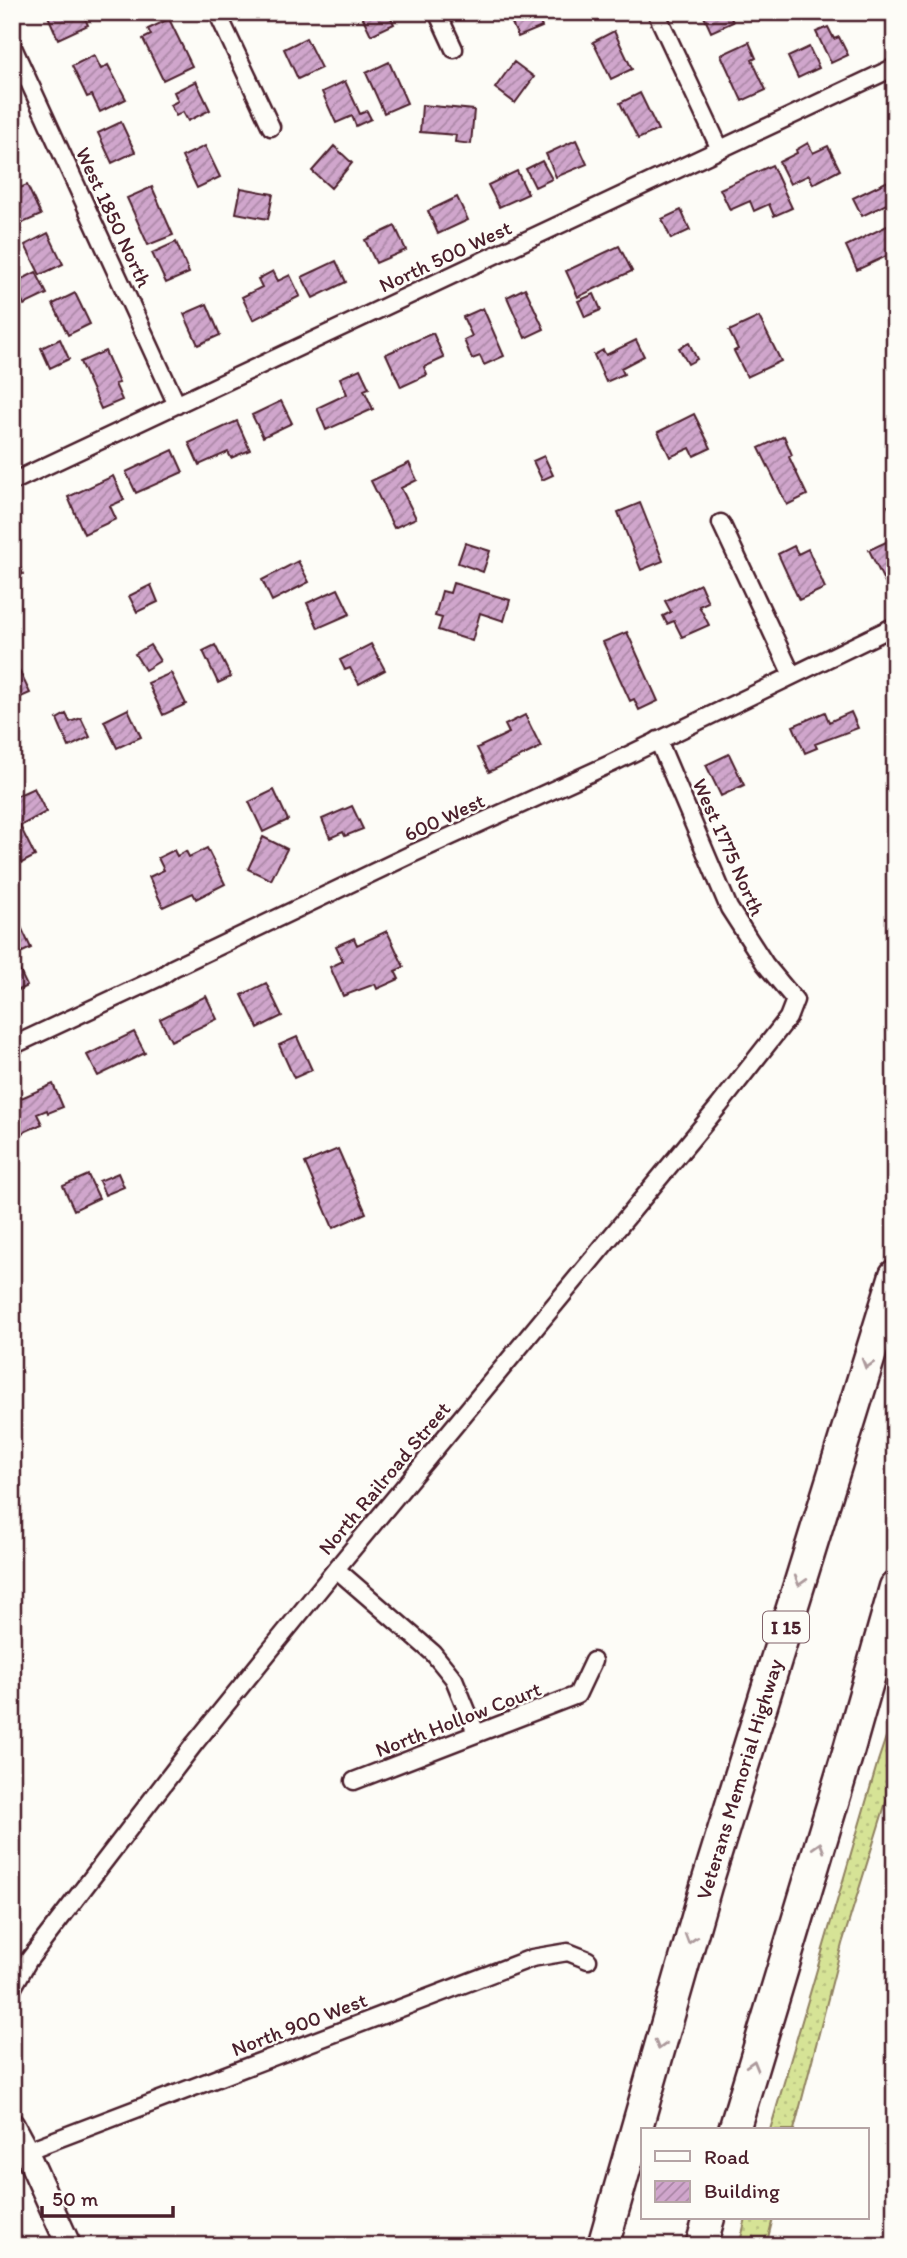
<svg xmlns="http://www.w3.org/2000/svg" width="907" height="2258" font-family="Itim,sans-serif">
  <style>
    .grass { fill: url(#grass-dots); stroke: #908160; stroke-width: 2 }
    .building { fill: url(#building-hatch); stroke: #4a1f2b; stroke-width: 2 }
    .lines { fill: none; stroke-linecap: round; stroke-linejoin: round }
    .street-casing { stroke: #4a1f2b; stroke-width: 21 }
    .secondary-casing { stroke: #4a1f2b; stroke-width: 28 }
    .highway-casing { stroke: #4a1f2b; stroke-width: 35 }
    .street { stroke: #fdfcf7; stroke-width: 16 }
    .secondary { stroke: #fdfcf7; stroke-width: 23 }
    .highway { stroke: #fdfcf7; stroke-width: 30 }
    .oneway { stroke: #ac999b }
    .labels { text-anchor: middle; dominant-baseline: central; stroke-width: 5; stroke-linejoin: round; paint-order: stroke }
    .shield { fill: #fdfcf7; stroke: #806168; stroke-width: 2 }
    .shield-label { font-size: 19px; font-weight: bold; fill: #4a1f2b }
    .street-label { font-size: 21px; fill: #4a1f2b; stroke: #fdfcf7 }
  </style>
  <defs>
    <pattern id="grass-dots" width="8" height="8" patternUnits="userSpaceOnUse" patternTransform="scale(1.75)"><rect width="8" height="8" fill="#d6e396"/><path d="M2 2h.1M6 6h.1" fill="none" stroke="#b9c281" stroke-width="1.8" stroke-linecap="round"/></pattern>
    <pattern id="building-hatch" width="6" height="6" patternUnits="userSpaceOnUse" patternTransform="scale(1.75)"><rect width="6" height="6" fill="#d0a6cc"/><path d="M-1 1l2-2M0 6l6-6M5 7l2-2" fill="none" stroke="#ab87a6"/></pattern>
  </defs>
  <rect width="100%" height="100%" fill="#fdfcf7"/>
  <filter id="ink" filterUnits="userSpaceOnUse"><feTurbulence type="fractalNoise" baseFrequency=".0143" numOctaves="2"/><feDisplacementMap in="SourceGraphic" scale="14" xChannelSelector="R" yChannelSelector="G"/><feConvolveMatrix kernelMatrix="1 2 1 2 8 2 1 2 1" color-interpolation-filters="sRGB"/></filter>
  <g filter="url(#ink)">
    <path class="grass" d="M895 1710V1773L842 1944 794 2130H770L878 1761Z
      M746 2218H773L766 2246H739Z"/>
    <path class="building" d="M57 12H82L88 25 58 39 48 16Z
      M360 12H388L394 24 371 35Z
      M507 12H535L542 27 518 37Z
      M702 12H728L733 22 711 32Z
      M169 19 192 66 163 80 143 39 151 35 148 29Z
      M828 27 834 39 839 37 848 55 831 63 816 32Z
      M614 31 632 69 611 79 593 42Z
      M306 38 321 68 298 79 284 49Z
      M749 42 756 58 752 60 766 90 742 101 721 55Z
      M809 47 819 68 798 78 788 57Z
      M94 55 101 69 108 65 126 99 100 112 92 95 87 97 72 66Z
      M389 62 407 103 384 113 366 73Z
      M514 62 534 77 515 103 495 88Z
      M196 81 210 110 188 121 183 112 176 116 170 105 178 101 174 92Z
      M345 81 360 114 367 111 371 119 356 126 352 116 336 123 322 92Z
      M640 93 658 130 638 139 620 103Z
      M422 105 474 110 471 144 455 142 456 135 420 132Z
      M121 122 135 152 112 163 98 133Z
      M576 140 587 164 556 177 546 154Z
      M808 143 813 153 828 146 840 170 813 184 809 175 790 184 779 162 797 153 796 150Z
      M205 146 220 177 197 188 182 157Z
      M334 146 352 163 331 188 312 171Z
      M542 161 552 179 535 187 526 169Z
      M772 165 792 208 774 216 769 204 754 211 750 201 730 210 720 189Z
      M517 171 528 194 499 207 488 185Z
      M888 181 895 194V200L862 216 853 198Z
      M27 185 41 215 18 225 12 212V191Z
      M152 187 173 235 148 245 127 198Z
      M241 188 273 194 268 219 236 213Z
      M457 197 468 220 438 234 428 211Z
      M681 210 690 230 671 239 662 219Z
      M895 222V252L857 270 846 246Z
      M395 226 406 250 376 263 365 240Z
      M48 233 63 264 40 275 25 245Z
      M176 242 189 273 166 283 152 253Z
      M619 246 632 271 578 297 566 271Z
      M336 261 346 282 313 298 302 277Z
      M273 271 278 281 290 275 300 296 253 320 242 297 262 287 258 279Z
      M36 272 47 294 24 305 14 283Z
      M525 288 544 329 525 338 507 297Z
      M75 293 90 324 68 335 53 304Z
      M594 294 601 310 585 317 578 301Z
      M207 304 220 335 198 345 184 314Z
      M483 308 504 356 484 365 480 356 472 359 464 340 472 336 463 317Z
      M759 317 781 361 747 377 734 351 738 349 729 331Z
      M433 333 444 358 424 367 427 375 401 387 386 354Z
      M60 339 69 359 50 368 41 348Z
      M636 340 644 356 621 368 624 374 606 382 594 355 603 350 606 355Z
      M689 343 697 359 688 364 679 348Z
      M105 351 119 383 115 384 122 400 101 409 80 362Z
      M360 369 369 388 364 390 373 409 326 430 317 408 347 394 340 378Z
      M281 401 292 423 263 437 252 415Z
      M694 414 711 448 694 456 690 448 670 457 658 432Z
      M237 421 250 450 231 458 228 452 199 465 189 443Z
      M784 436 792 455 789 457 807 495 787 505 759 448Z
      M173 450 183 472 136 493 126 472Z
      M544 456 553 475 542 480 533 461Z
      M409 463 417 480 401 488 416 518 394 528 371 481Z
      M113 476 124 500 110 506 116 519 84 534 68 497Z
      M640 503 663 561 641 570 618 512Z
      M895 503V521L888 506Z
      M888 541 893 552 895 551V579L885 583 869 550Z
      M465 543 490 551 483 572 458 563Z
      M794 546 798 554 808 549 825 588 799 600 778 554Z
      M12 550 23 574 12 579Z
      M298 561 309 582 272 601 262 580Z
      M453 583 510 600 504 621 480 613 472 641 438 630 442 618 435 616 442 591 450 593Z
      M700 584 708 602 699 606 709 625 682 637 674 621 667 624 663 616 671 612 665 601Z
      M151 585 158 602 137 612 129 596Z
      M338 589 350 614 318 628 307 603Z
      M627 632 658 701 639 710 634 699 630 701 603 642Z
      M371 644 385 670 359 684 350 668 345 670 340 660Z
      M150 645 160 661 145 670 135 654Z
      M215 645 231 677 218 683 203 651Z
      M17 666 30 693 12 701V669Z
      M171 673 186 704 163 715 148 683Z
      M128 709 141 737 117 748 104 721Z
      M825 712 829 722 851 712 858 728 815 744 817 748 805 753 793 726Z
      M66 714 70 722 81 718 90 737 69 747 57 719Z
      M525 715 541 747 489 772 477 748 509 733 505 725Z
      M729 754 744 785 721 796 706 765Z
      M34 788 46 812 20 826 35 856 12 868V798Z
      M274 790 288 820 263 832 249 802Z
      M352 806 363 829 345 836 343 832 330 838 322 819Z
      M263 837 287 849 271 880 248 869Z
      M207 848 225 884 196 899 193 893 163 907 149 877 164 870 158 858 174 850 177 856 186 851 189 857Z
      M21 927 31 948 12 957V931Z
      M387 931 404 967 395 971 399 979 377 989 375 984 343 996 330 967 343 961 336 946 354 938 357 945Z
      M15 961 27 986 12 993V963Z
      M266 983 282 1016 258 1028 242 995Z
      M206 996 217 1019 171 1041 160 1019Z
      M134 1032 145 1053 98 1076 87 1055Z
      M297 1037 312 1070 294 1078 279 1045Z
      M53 1084 63 1107 48 1113 47 1110 37 1114 42 1124 22 1133 12 1110V1102Z
      M338 1149 366 1213 333 1228 305 1163Z
      M118 1173 124 1187 105 1195 99 1181Z
      M88 1175 99 1198 74 1210 63 1186Z"/>
    <g class="lines">
      <g class="street-casing">
        <path id="street" d="M217 12 271 127
          M437 12 454 49
          M656 12 720 149
          M12 45 177 405
          M12 482 895 67
          M721 523 792 675
          M12 1046 160 977 173 968 414 853 610 764 895 626
          M336 1569 433 1653 454 1679 476 1733
          M354 1781 577 1695 593 1661
          M12 1989 28 1961 195 1743 336 1569 719 1106 788 1018 795 1000 765 964 729 908 658 740
          M26 2151 532 1958 568 1952 588 1960"/>
      </g>
      <g class="secondary-casing">
        <path id="secondary" d="M12 2125 26 2151 69 2246"/>
      </g>
      <g class="highway-casing">
        <path id="highway" d="M734 2130 849 1749 895 1587
          M603 2246 706 1886 895 1275
          M701 2246 709 2218"/>
      </g>
      <use href="#street" class="street"/>
      <use href="#secondary" class="secondary"/>
      <use href="#highway" class="highway"/>
    </g>
    <defs><path id="oneway-chevron" d="M-2-3.5L2.5 0L-2 3.5" fill="none" stroke-width="1.6" stroke-linecap="round" stroke-linejoin="round" transform="scale(1.75)"/></defs>
    <g class="oneway">
      <use href="#oneway-chevron" transform="translate(867 1364) rotate(107)"/>
      <use href="#oneway-chevron" transform="translate(800 1581) rotate(107)"/>
      <use href="#oneway-chevron" transform="translate(819 1847) rotate(-73)"/>
      <use href="#oneway-chevron" transform="translate(690 1939) rotate(107)"/>
      <use href="#oneway-chevron" transform="translate(660 2045) rotate(106)"/>
      <use href="#oneway-chevron" transform="translate(753 2065) rotate(-74)"/>
    </g>
  </g>
  <g class="labels">
    <rect class="shield" x="763" y="1611.5" width="46" height="31" rx="5"/>
    <g class="shield-label">
      <text x="786" y="1627">I 15</text>
    </g>
    <g class="street-label">
      <text transform="translate(114 217) rotate(65)">West 1850 North</text>
      <text transform="translate(445 256) rotate(-25)">North 500 West</text>
      <text transform="translate(444 817) rotate(-25)">600 West</text>
      <text transform="translate(729 847) rotate(66)">West 1775 North</text>
      <text transform="translate(384 1478) rotate(-50)">North Railroad Street</text>
      <text transform="translate(458 1719) rotate(-21)">North Hollow Court</text>
      <text transform="translate(739 1779) rotate(-73)">Veterans Memorial Highway</text>
      <text transform="translate(299 2024) rotate(-21)">North 900 West</text>
    </g>
  </g>
  <rect width="907" height="2258" fill="none" stroke="#fdfcf7" stroke-width="42"/>
  <rect x="21" y="21" width="865" height="2216" fill="none" stroke="#4a1f2b" stroke-width="2.5" filter="url(#ink)"/>
  <rect x="641" y="2128" width="228" height="91" fill="#fdfcf7" stroke="#b5a4a5" stroke-width="2"/>
  <rect x="655" y="2151" width="35" height="10" fill="#fdfcf7" stroke="#b5a4a5" stroke-width="2"/>
  <text x="704" y="2164" font-size="21" fill="#4a1f2b">Road</text>
  <rect x="655" y="2181" width="35" height="21" fill="url(#building-hatch)" stroke="#b5a4a5" stroke-width="2"/>
  <text x="704" y="2198" font-size="21" fill="#4a1f2b">Building</text>
  <path d="M42 2206v10h131v-10" fill="none" stroke="#4a1f2b" stroke-width="3.5"/>
  <text x="52" y="2206" font-size="21" fill="#4a1f2b" stroke="#fdfcf7" stroke-width="5" paint-order="stroke">50 m</text>
</svg>
